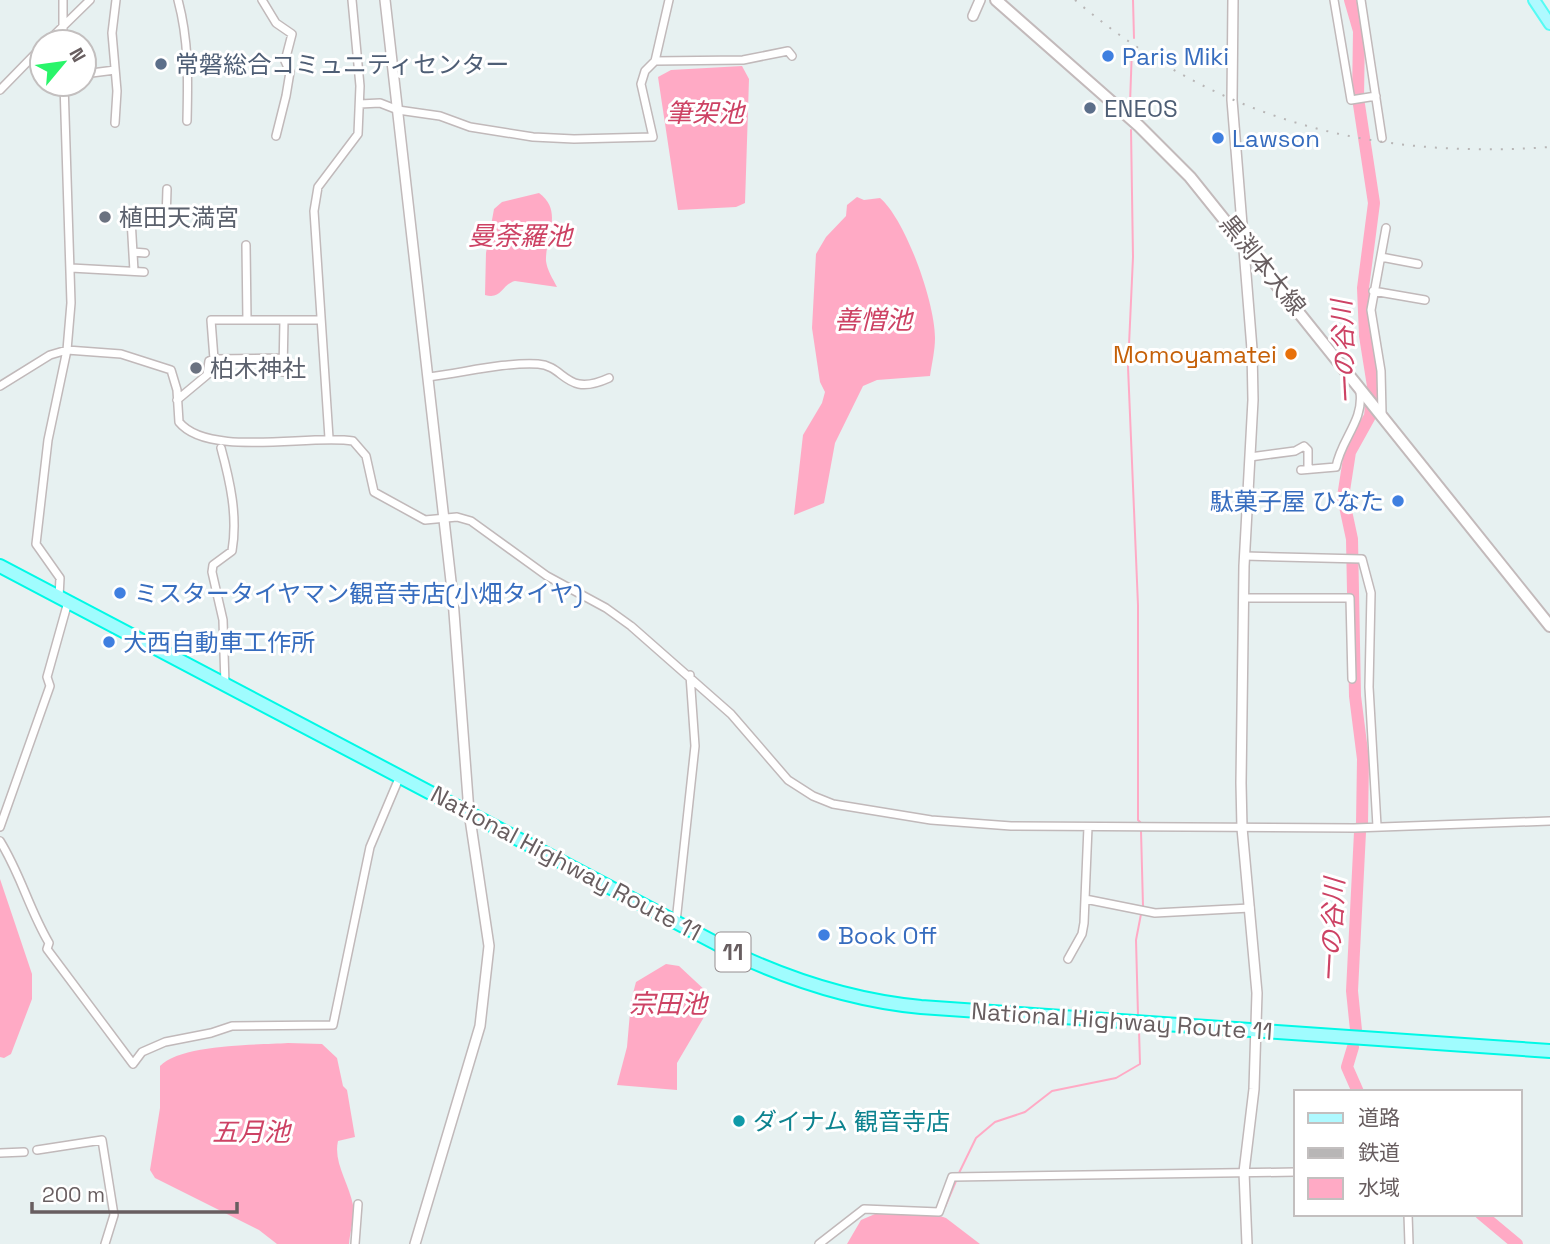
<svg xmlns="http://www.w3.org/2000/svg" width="1550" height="1244" font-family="'Space Grotesk','Noto Sans JP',sans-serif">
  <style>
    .water { fill: #ffaac5 }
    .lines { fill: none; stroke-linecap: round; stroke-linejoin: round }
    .stream { stroke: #ffaac5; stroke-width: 2 }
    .river { stroke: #ffaac5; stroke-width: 12 }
    .minor-casing { stroke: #c1b9ba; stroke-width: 10 }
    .tertiary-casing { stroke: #c1b9ba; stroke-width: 12 }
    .secondary-casing { stroke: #c3babb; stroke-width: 14 }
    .primary-casing { stroke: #56fbf4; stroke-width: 14 }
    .trunk-casing { stroke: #00f9e6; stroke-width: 16 }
    .minor { stroke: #fff; stroke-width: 7 }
    .tertiary { stroke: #fff; stroke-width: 9 }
    .secondary { stroke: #fff; stroke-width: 10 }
    .primary { stroke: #aff9ff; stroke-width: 10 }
    .trunk { stroke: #a0fcfe; stroke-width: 12 }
    .rail { stroke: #b8b6b6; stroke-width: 2; stroke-dasharray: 2 9; stroke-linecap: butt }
    .shop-dot { fill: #3f7fe0; stroke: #fff; stroke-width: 2.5 }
    .service-dot { fill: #5c6f8a; stroke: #fff; stroke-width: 2.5 }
    .worship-dot { fill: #6b7280; stroke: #fff; stroke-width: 2.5 }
    .food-dot { fill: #e8710a; stroke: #fff; stroke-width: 2.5 }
    .culture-dot { fill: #0f9aa8; stroke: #fff; stroke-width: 2.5 }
    .labels { text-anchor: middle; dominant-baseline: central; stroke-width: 6; stroke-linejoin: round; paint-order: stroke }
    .shield { fill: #fff; stroke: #958e90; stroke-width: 2 }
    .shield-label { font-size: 23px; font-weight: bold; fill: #685e60 }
    .shop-label { font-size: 24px; fill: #366cbe; stroke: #fff; text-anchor: start }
    .service-label { font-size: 24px; fill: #4e5e75; stroke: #fff; text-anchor: start }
    .worship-label { font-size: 24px; fill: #5b616d; stroke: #fff; text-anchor: start }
    .street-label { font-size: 24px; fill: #685e60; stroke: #fff }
    .food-label { font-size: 24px; fill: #c56008; stroke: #fff; text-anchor: end }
    .culture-label { font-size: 24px; fill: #0d838f; stroke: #fff; text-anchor: start }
    .water-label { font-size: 26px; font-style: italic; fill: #cd4264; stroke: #fff }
  </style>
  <rect width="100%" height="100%" fill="#e7f1f1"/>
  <path class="water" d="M742 66 749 79 745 203 736 207 678 210 658 77 671 70Z
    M539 193C564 211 545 238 546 261 547 270 553 279 557 287L515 281C502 284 502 300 485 295L486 253 494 209 502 202Z
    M857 197 864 200 880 198C906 220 935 303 935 338 935 350 932 363 930 376L877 380 863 386 835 443 824 503 794 515 803 435 822 403 825 392 820 382 812 328 816 254 826 237 846 216 847 205Z
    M0 879 32 974V999L11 1054 4 1058 0 1057Z
    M666 964 679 966 708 993 704 1017 677 1063V1090L617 1085 627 1047 631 1001 636 982Z
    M288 1043 322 1044 337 1058 343 1086 347 1090 355 1137 338 1141C333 1162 349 1183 353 1205 355 1217 350 1232 349 1244H277L259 1230 155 1178 150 1170 160 1108V1066C181 1044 256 1045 288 1043Z
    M875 1214 937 1215 946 1218 980 1244H847L861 1220Z"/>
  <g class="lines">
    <path class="stream" d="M1133 0 1134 38
      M1130 104 1132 47
      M1131 130 1133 257 1128 367 1138 605V820L1141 823
      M1141 831 1143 906
      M1138 1015 1136 940 1141 914
      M959 1173 976 1138 995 1122 1025 1112 1052 1091 1116 1078 1140 1064 1139 1030
      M945 1207 956 1181"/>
    <path class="river" d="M1350 0 1359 31 1358 98 1374 203 1363 288 1365 336 1373 386 1370 416 1350 452 1343 497 1352 539 1355 696 1363 759 1362 824
      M1356 1030 1352 991 1360 832
      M1353 1047 1347 1067 1358 1092
      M1481 1214 1517 1244"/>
    <g class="minor-casing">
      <path id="minor" d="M63 0V42
        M178 0C189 41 188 79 187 121
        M262 0 276 23 292 34 285 61 290 72 286 96 276 136
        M1334 0 1351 100 1376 96
        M1361 0 1382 138
        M47 42 90 0
        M655 61 743 60 788 51 792 56
        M84 74 115 70
        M0 90 42 47
        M360 104 380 103 398 110 440 116 470 127 533 137 574 139 653 137 641 84 645 71 655 61 669 0
        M115 123 117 91 112 33 116 0
        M125 218 178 221
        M131 219 134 271
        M166 221 167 189
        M246 245 247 320
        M133 252 145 253
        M1381 257 1418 264
        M71 268 144 272
        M1373 291 1425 300
        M283 358 214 359 211 320H320
        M283 372 284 320
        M428 377C463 373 503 362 538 364 566 366 565 398 609 378
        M0 386 50 355 67 350 121 354 171 370 177 390 179 422C208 458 310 434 353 441L366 456 374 492 425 520 457 517 471 521 547 576 606 608 631 626 731 714 788 780 813 796 833 804 931 820 1011 826 1354 828 1550 821
        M177 400 207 375 209 361 214 359
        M1382 413 1381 371 1371 310 1386 228
        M329 438 314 211 318 187 358 134 360 86 352 0
        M221 448C230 481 238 516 232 551L213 565 212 572 223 620 225 685
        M1250 457 1295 451 1304 446 1308 450V469
        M1301 470 1336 467C1341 439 1364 421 1360 392
        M1245 556 1362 559 1371 593 1369 687 1377 826
        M59 597 60 578 36 544 48 440 67 350 71 303 64 84
        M1244 598H1350L1352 679
        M0 827 50 686 47 677 68 602
        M0 841C21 875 29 909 49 943L47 949 133 1064 142 1052 165 1042 211 1033 232 1026 333 1025 370 847 400 776
        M1085 899 1155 913 1250 908
        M676 922 695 746 690 675
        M1068 959 1082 934 1084 923 1088 827
        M37 1150 102 1140 114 1215 105 1244
        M0 1153 24 1152
        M1408 1214 1409 1244
        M355 1244 358 1204
        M819 1244 864 1209 939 1212 952 1177 1296 1172"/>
    </g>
    <g class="tertiary-casing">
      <path id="tertiary" d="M385 0 453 599 469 812 489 946 480 1026 415 1244
        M1233 0 1232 100 1252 349 1253 400 1244 566 1241 783 1242 828 1257 993 1254 1089 1244 1172 1247 1244
        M973 16 980 0"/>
    </g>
    <g class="secondary-casing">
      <path id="secondary" d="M996 0 1139 126 1190 177 1550 626"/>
    </g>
    <g class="primary-casing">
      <path id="primary" d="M1534 0 1550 24"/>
    </g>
    <g class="trunk-casing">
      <path id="trunk" d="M0 566 742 957C799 983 858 1001 921 1007L1550 1051"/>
    </g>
    <use href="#minor" class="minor"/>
    <use href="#tertiary" class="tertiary"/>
    <use href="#secondary" class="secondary"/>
    <use href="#primary" class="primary"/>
    <use href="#trunk" class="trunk"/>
    <path class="rail" d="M1075 0C1215 119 1369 160 1550 147"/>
  </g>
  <g class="shop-dot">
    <circle cx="1108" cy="56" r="7"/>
    <circle cx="1218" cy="138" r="7"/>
    <circle cx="1398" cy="501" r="7"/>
    <circle cx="120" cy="593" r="7"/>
    <circle cx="109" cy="642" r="7"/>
    <circle cx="824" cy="935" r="7"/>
  </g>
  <g class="service-dot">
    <circle cx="161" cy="64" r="7"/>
    <circle cx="1090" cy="108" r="7"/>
  </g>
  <g class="worship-dot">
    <circle cx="105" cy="217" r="7"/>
    <circle cx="196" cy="368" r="7"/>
  </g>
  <circle class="food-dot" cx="1291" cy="354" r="7"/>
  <circle class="culture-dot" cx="739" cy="1121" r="7"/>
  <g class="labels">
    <rect class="shield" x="715.5" y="932.5" width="35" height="39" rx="5"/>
    <g class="shield-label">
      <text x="733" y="952">11</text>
    </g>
    <g class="shop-label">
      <text x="1122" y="56">Paris Miki</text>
      <text x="1232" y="138">Lawson</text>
      <text x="1384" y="501" text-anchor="end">駄菓子屋 ひなた</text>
      <text x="134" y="593">ミスタータイヤマン観音寺店(小畑タイヤ)</text>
      <text x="123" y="642">大西自動車工作所</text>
      <text x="838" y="935">Book Off</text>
    </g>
    <g class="service-label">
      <text x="175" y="64">常磐総合コミュニティセンター</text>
      <text x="1104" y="108">ENEOS</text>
    </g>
    <g class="worship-label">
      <text x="119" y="217">植田天満宮</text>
      <text x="210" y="368">柏木神社</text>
    </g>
    <g class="street-label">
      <text transform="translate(1263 265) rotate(51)">黒渕本大線</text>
      <text transform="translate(566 863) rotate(28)">National Highway Route 11</text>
      <text transform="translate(1122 1021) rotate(4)">National Highway Route 11</text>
    </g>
    <g class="food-label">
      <text x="1277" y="354">Momoyamatei</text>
    </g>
    <g class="culture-label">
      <text x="753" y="1121">ダイナム 観音寺店</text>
    </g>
    <g class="water-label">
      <text x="705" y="113">筆架池</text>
      <text x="520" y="236">曼荼羅池</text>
      <text x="873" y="320">善憎池</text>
      <text transform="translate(1344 352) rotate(-93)">一の谷川</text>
      <text transform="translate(1332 930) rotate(-87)">一の谷川</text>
      <text x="668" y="1004">宗田池</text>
      <text x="251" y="1132">五月池</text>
    </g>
  </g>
  <rect x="1294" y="1090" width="228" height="126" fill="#ffffff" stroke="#c3bfbf" stroke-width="2"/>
  <rect x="1308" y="1113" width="35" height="10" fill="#aff9ff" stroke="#c3bfbf" stroke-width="2"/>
  <text x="1358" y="1125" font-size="21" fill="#685e60">道路</text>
  <rect x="1308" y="1148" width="35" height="10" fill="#b8b6b6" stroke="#c3bfbf" stroke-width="2"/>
  <text x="1358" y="1160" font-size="21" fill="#685e60">鉄道</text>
  <rect x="1308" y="1178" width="35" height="21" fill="#ffaac5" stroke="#c3bfbf" stroke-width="2"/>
  <text x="1358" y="1195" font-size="21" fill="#685e60">水域</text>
  <g transform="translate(63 63) rotate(61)"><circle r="33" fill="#ffffff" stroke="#c3bfbf" stroke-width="2"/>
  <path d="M0-5L12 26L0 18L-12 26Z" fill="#29f56a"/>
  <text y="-10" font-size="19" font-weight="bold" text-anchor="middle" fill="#685e60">N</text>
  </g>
  <path d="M32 1202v10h205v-10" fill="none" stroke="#685e60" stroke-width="3.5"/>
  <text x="42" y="1202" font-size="21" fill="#685e60" stroke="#ffffff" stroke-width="5" paint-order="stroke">200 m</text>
</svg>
